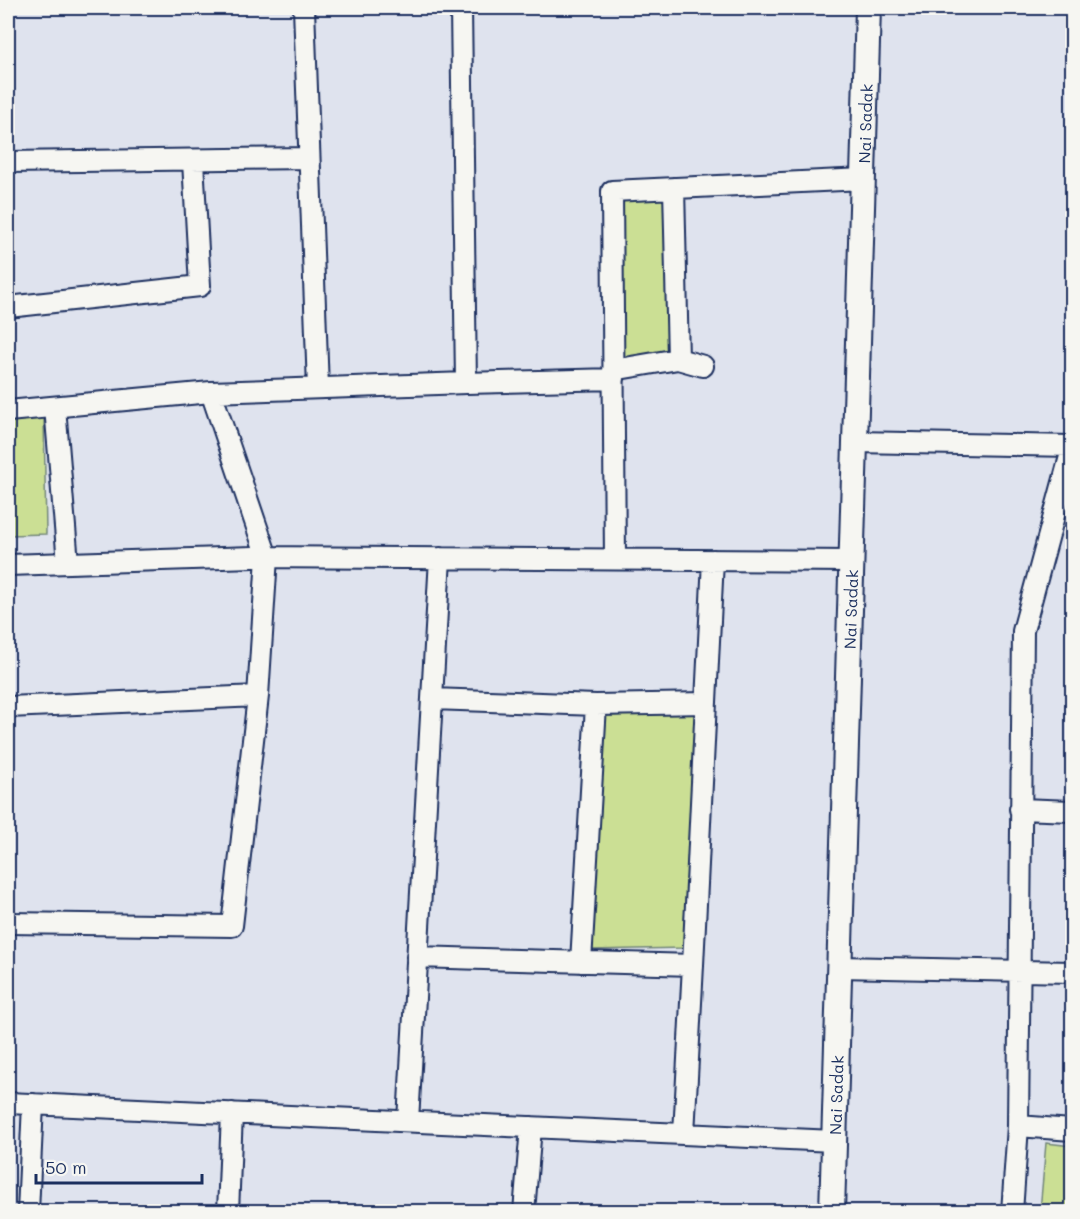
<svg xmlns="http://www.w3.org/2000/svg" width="1080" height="1219" font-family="Mali,sans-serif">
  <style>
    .green { fill: #cbdf94; stroke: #738779; stroke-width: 1.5 }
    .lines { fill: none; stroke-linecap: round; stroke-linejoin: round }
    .minor-casing { stroke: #1b2f5e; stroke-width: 24 }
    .tertiary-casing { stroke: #1b2f5e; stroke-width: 28 }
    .minor { stroke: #f6f6f2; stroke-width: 20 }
    .tertiary { stroke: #f6f6f2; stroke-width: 24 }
    .labels { text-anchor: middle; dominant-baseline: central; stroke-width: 6; stroke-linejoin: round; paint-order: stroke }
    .street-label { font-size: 16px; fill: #1b2f5e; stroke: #f6f6f2 }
  </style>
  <rect width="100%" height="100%" fill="#dfe3ee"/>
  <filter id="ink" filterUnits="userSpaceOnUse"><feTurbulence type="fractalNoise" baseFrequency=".0167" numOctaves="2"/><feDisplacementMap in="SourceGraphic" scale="12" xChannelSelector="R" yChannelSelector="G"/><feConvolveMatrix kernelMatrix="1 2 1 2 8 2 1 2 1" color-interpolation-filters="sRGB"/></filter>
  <g filter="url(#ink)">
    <path class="green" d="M666 198 670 351 621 360V199Z
      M44 417 46 534 8 535V421Z
      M695 712 683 948 591 950 605 716Z
      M1046 1143 1072 1146V1211H1040Z"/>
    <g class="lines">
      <g class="minor-casing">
        <path id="minor" d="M304 8 318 388
          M461 8 466 383 614 379
          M8 162 309 158
          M8 307 200 286 193 161
          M678 359 703 366
          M613 370 678 359 674 188
          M211 392 466 383
          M55 407 68 563
          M8 411 211 392 267 557 258 696 232 926 8 923
          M855 442 1072 446
          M615 559 612 191 863 179
          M8 565 253 557 851 561
          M432 699 596 705
          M8 707 258 696
          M1020 809 1072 811
          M417 957 693 965 684 1134
          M581 962 596 705 706 703
          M693 965 713 560
          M839 967 1072 972
          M8 1103 834 1141
          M408 1121 440 558
          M1018 1126 1023 631 1072 449
          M28 1212 33 1104
          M228 1212 232 1113
          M524 1212 531 1127
          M1012 1212 1018 1126 1072 1130"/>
      </g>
      <g class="tertiary-casing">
        <g id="tertiary">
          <path id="s1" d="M832 1212 868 8"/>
        </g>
      </g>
      <use href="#minor" class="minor"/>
      <use href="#tertiary" class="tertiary"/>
    </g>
  </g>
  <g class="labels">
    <g class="street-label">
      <text stroke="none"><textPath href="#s1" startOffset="1089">Nai Sadak</textPath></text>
      <text stroke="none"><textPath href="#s1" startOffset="603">Nai Sadak</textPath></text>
      <text stroke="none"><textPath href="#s1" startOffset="117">Nai Sadak</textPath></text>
    </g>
  </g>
  <rect width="1080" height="1219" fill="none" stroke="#f6f6f2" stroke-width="30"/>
  <rect x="15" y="15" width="1050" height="1189" fill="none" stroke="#1b2f5e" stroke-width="2" filter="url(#ink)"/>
  <path d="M36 1174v9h166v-9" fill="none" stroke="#1b2f5e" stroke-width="3"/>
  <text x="45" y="1174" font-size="18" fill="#1b2f5e" stroke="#f6f6f2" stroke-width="4.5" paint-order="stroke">50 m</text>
</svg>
